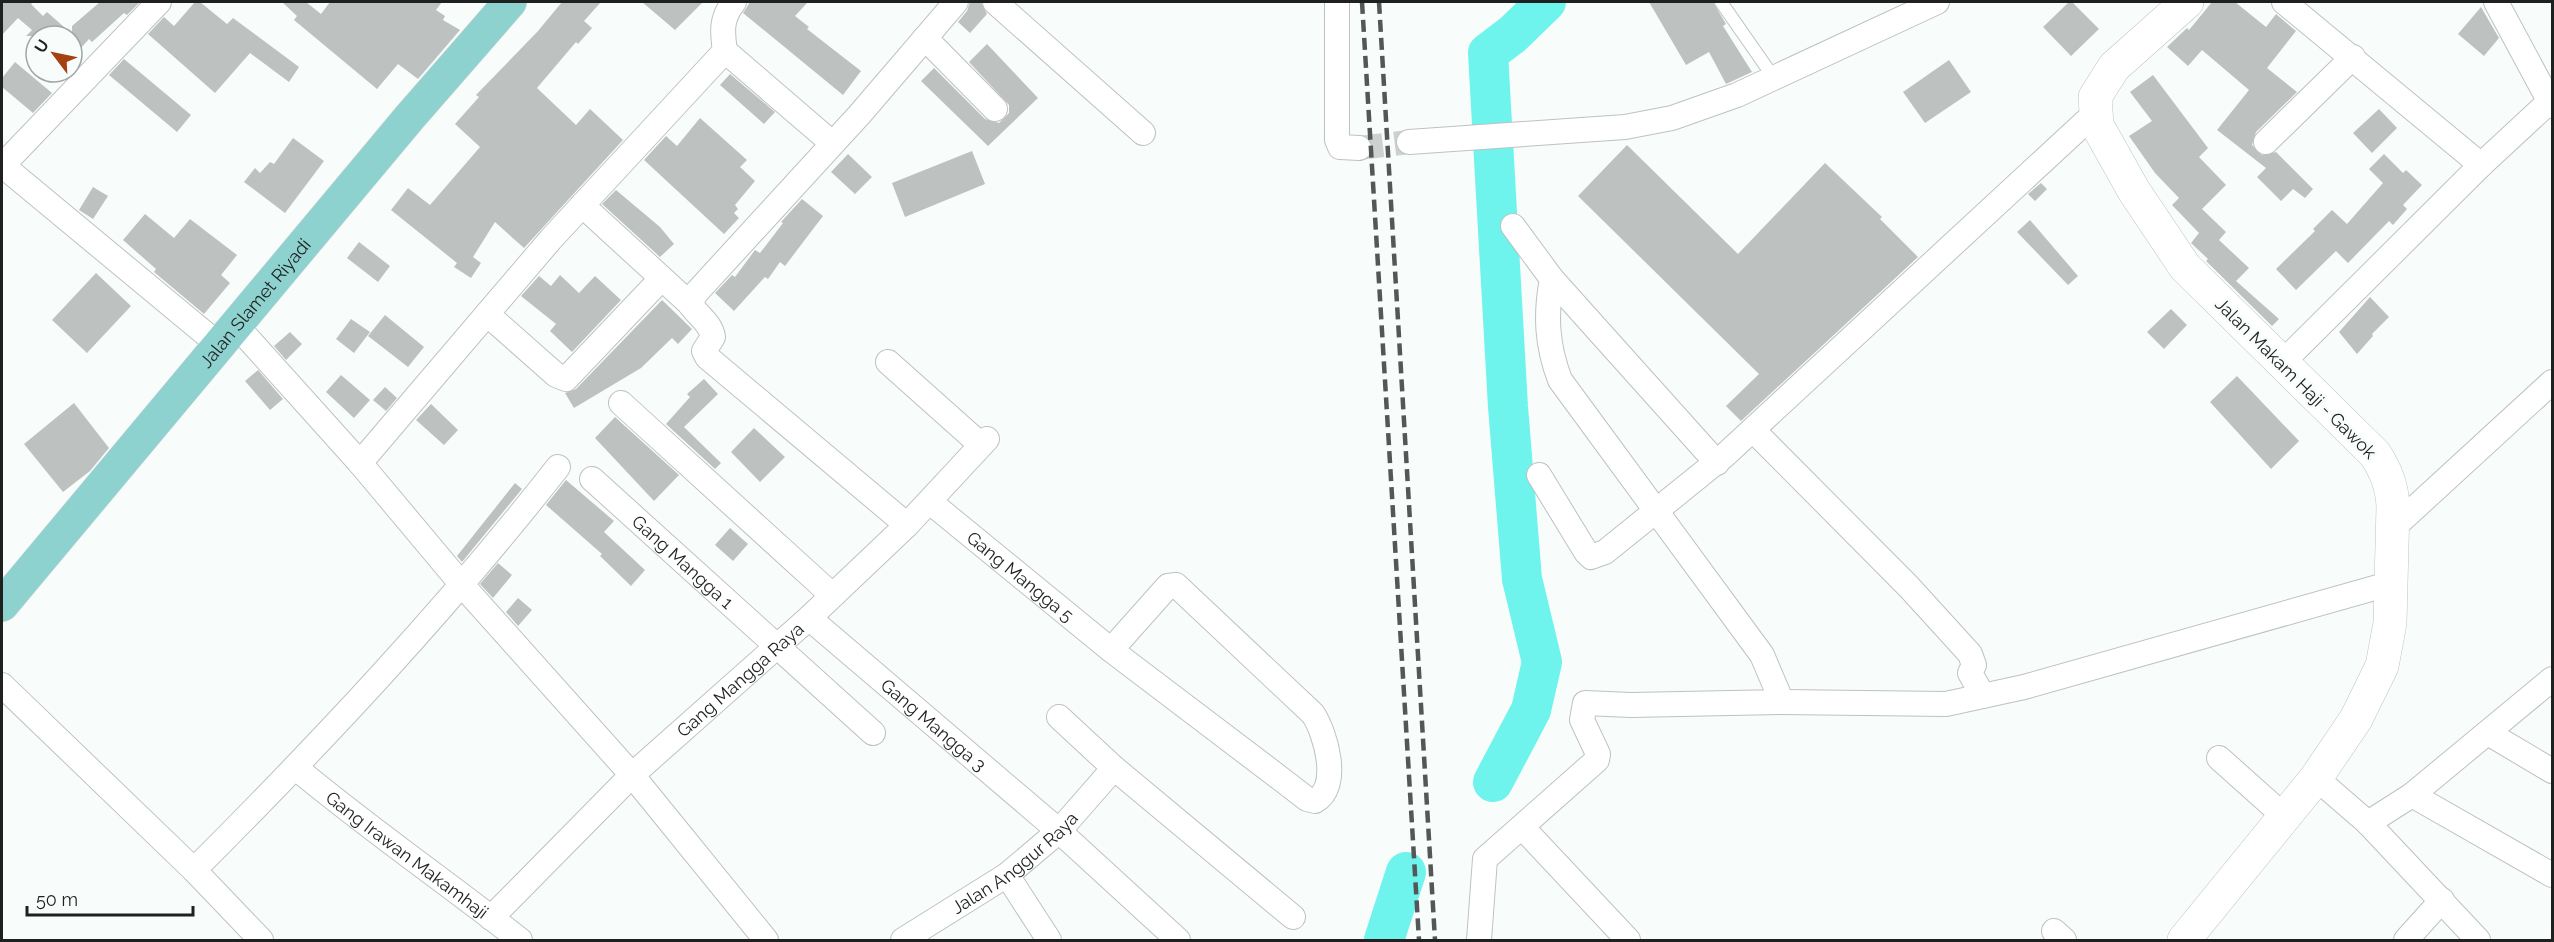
<svg xmlns="http://www.w3.org/2000/svg" width="2554" height="942" font-family="Raleway,sans-serif">
  <style>
    .lines { fill: none; stroke-linecap: round; stroke-linejoin: round }
    .river { stroke: #6ff3ed; stroke-width: 40 }
    .building { fill: #bdc2c1 }
    .street-tunnel { stroke: #cdd1d0; stroke-width: 24; stroke-dasharray: 24 12; stroke-linecap: butt }
    .lane-casing { stroke: #bdc2c1; stroke-width: 14 }
    .street-casing { stroke: #bdc2c1; stroke-width: 26 }
    .secondary-casing { stroke: #bdc2c1; stroke-width: 34 }
    .primary-casing { stroke: #d7d7d7; stroke-width: 34 }
    .lane { stroke: #fff; stroke-width: 12 }
    .street { stroke: #fff; stroke-width: 24 }
    .secondary { stroke: #fff; stroke-width: 33 }
    .primary { stroke: #8dd2cf; stroke-width: 33 }
    .rail { stroke: #545757; stroke-width: 4.5; stroke-dasharray: 12 6; stroke-linecap: butt }
    .labels { text-anchor: middle; dominant-baseline: central; stroke-width: 6; stroke-linejoin: round; paint-order: stroke }
    .street-label { font-size: 18px; fill: #1f2121; stroke: #f8fdfc }
  </style>
  <rect width="100%" height="100%" fill="#f8fdfc"/>
  <g class="lines">
    <path class="river" d="M1493 782 1531 710 1542 662 1522 579 1508 407 1488 53 1513 34 1546 2
      M1384 940 1406 872"/>
  </g>
  <path class="building" d="M2 2H34L31 4 43 16 47 12 72 34V26L100 2H140L127 15 124 13 92 42 89 39 72 58V36H26L32 30 18 18 2 35Z
    M195 2H200L227 24 233 18 299 67 289 82 250 53 215 93 148 34 164 17 174 26Z
    M282 2H306L321 14 330 2H442L436 10 445 16 443 20 460 30 418 79 398 64 377 89 294 20 297 16Z
    M562 2H601L584 21 592 28 578 44 576 42 537 88 576 125 590 109 623 140 524 248 495 222 473 257 481 263 471 278 454 267 457 263 391 210 408 188 430 205 480 147 455 124 479 97 476 95 538 31Z
    M642 2H703L675 30Z
    M750 2H808L795 16 809 27 807 29 861 71 843 95 743 13Z
    M970 2H981L987 14 970 33 958 22 967 11Z
    M1649 2H1713L1726 24 1723 26 1752 72 1726 84 1709 52 1686 65Z
    M2069 2H2072L2099 29 2071 56 2043 27Z
    M2212 2H2235L2266 27 2276 14 2296 31 2267 68 2297 92 2256 132 2252 145 2262 155 2276 152 2313 189 2305 198 2293 189 2281 201 2257 177 2266 168 2217 130 2249 90 2202 50 2188 66 2167 47 2187 28 2189 30Z
    M2481 7 2499 38 2484 56 2458 34Z
    M987 44 1038 98 988 146 921 81 934 68 985 119 999 123 1009 113V105L969 62Z
    M124 59 191 115 177 132 109 75Z
    M1949 60 1971 92 1925 123 1903 92Z
    M15 62 52 93 33 113 2 87V78Z
    M730 74 775 112 764 124 720 85Z
    M2153 75 2208 148 2199 157 2226 185 2202 209 2226 232 2219 240 2249 268 2236 281 2279 319 2272 326 2206 261 2208 259 2191 243 2199 233 2172 205 2179 198 2155 173 2129 136 2152 121 2130 92Z
    M2379 109 2397 128 2372 153 2353 133Z
    M700 118 747 160 740 167 755 181 735 205 738 209 734 213 739 218 724 234 644 160 666 136 677 146Z
    M293 138 324 161 285 213 244 182 255 168 260 173 270 162 274 164Z
    M1627 145 1738 254 1825 163 1882 217 1880 219 1918 257 1741 421 1726 406 1759 374 1578 196Z
    M972 151 985 184 905 217 892 183Z
    M848 154 872 177 855 194 831 172Z
    M2384 154 2403 173 2406 170 2422 185 2403 205 2407 209 2393 225 2389 221 2348 263 2336 251 2296 290 2276 269 2315 231 2313 229 2332 210 2347 224 2383 183 2369 169Z
    M2041 183 2047 189 2035 201 2028 194Z
    M93 187 108 196 93 219 79 210Z
    M616 190 660 227 674 244 660 257 602 204Z
    M802 199 823 216 785 266 780 262 768 279 765 277 734 311 715 293 732 275 735 277 755 250 760 253 783 223 781 222Z
    M145 214 174 238 190 219 237 255 221 275 230 283 204 314 154 272 156 269 123 240Z
    M2030 220 2078 276 2068 285 2017 232Z
    M359 242 390 266 378 282 347 258Z
    M96 273 131 306 87 353 52 320Z
    M560 275 579 293 595 276 621 300 572 352 550 331 556 324 521 296 539 276 551 286Z
    M2370 297 2389 317 2372 334 2373 336 2357 354 2339 332Z
    M662 300 692 329 678 344 672 338 641 368 574 408 565 393 576 389Z
    M2171 309 2187 325 2164 349 2147 332Z
    M385 315 424 347 408 367 368 336Z
    M351 319 370 332 354 353 336 339Z
    M290 332 302 344 286 360 274 346Z
    M258 370 283 399 270 410 245 381Z
    M341 375 370 400 354 418 326 392Z
    M2237 376 2299 441 2271 469 2210 402Z
    M704 379 718 394 684 427 721 463 715 469 666 424 690 397 687 394Z
    M385 387 397 398 386 411 373 400Z
    M74 403 109 448 90 471 63 492 24 444Z
    M431 404 458 430 444 445 416 420Z
    M615 417 679 475 654 501 595 438Z
    M754 428 785 457 760 482 731 452Z
    M566 480 614 521 604 532 645 570 631 586 600 556 602 554 546 505Z
    M515 483 522 489 462 562 457 556Z
    M730 528 748 544 733 561 715 545Z
    M498 563 512 575 493 598 480 584Z
    M518 598 532 610 518 626 506 612Z"/>
  <g class="lines">
    <path class="street-tunnel" d="M1359 148 1409 142"/>
    <g class="lane-casing">
      <path id="lane" d="M1721 2 1774 78"/>
    </g>
    <g class="street-casing">
      <g id="street">
        <path d="M995 2 1143 133"/>
        <path d="M1337 2V140L1340 147 1359 148"/>
        <path d="M2284 2 2481 165"/>
        <path d="M2496 2 2552 106"/>
        <path d="M925 38 995 109"/>
        <path d="M725 51 832 143"/>
        <path d="M1409 142 1625 127 1672 118 1737 95 1937 2"/>
        <path d="M2266 142 2353 57"/>
        <path d="M2 165 219 345"/>
        <path d="M2 166 159 2"/>
        <path d="M582 205 690 304C697 315 711 323 713 337L704 351 707 357 907 525"/>
        <path d="M1552 279 1717 463"/>
        <path d="M690 304 696 293 860 114 956 2"/>
        <path d="M487 314 556 375 566 379 661 279"/>
        <path d="M235 324 360 463 463 586 632 775 766 940"/>
        <path d="M888 362 981 445"/>
        <path d="M2281 364 2481 165 2550 101"/>
        <path d="M621 403 832 595"/>
        <path d="M1753 430 1909 587 1970 654 1974 665 1970 673 1983 696"/>
        <path d="M360 463 551 239 725 51C722 31 721 18 734 2"/>
        <path d="M1539 475 1586 552 1591 557 1605 552 1724 456 2095 113"/>
        <path id="s1" d="M592 479 873 733"/>
        <path id="s2" d="M930 502 1111 650 1281 779 1307 799 1315 801C1341 787 1326 734 1313 714L1176 585 1168 586 1111 650"/>
        <path d="M2393 528 2552 382"/>
        <path id="s3" d="M809 618 1059 831 1178 940"/>
        <path d="M2 685 194 870 261 940"/>
        <path d="M1782 702 1946 704 2024 687 2392 583"/>
        <path d="M1059 717 1114 768 1293 917"/>
        <path d="M2488 733 2552 771"/>
        <path d="M2219 758 2285 817"/>
        <path id="s4" d="M296 768C368 828 446 882 520 940"/>
        <path d="M2316 778 2368 823 2478 940"/>
        <path d="M2412 795 2552 875"/>
        <path d="M2368 823 2412 795 2552 679"/>
        <path d="M1522 827 1628 940"/>
        <path d="M194 870C322 742 446 610 558 467"/>
        <path d="M1007 875 1049 940"/>
        <path id="s5" d="M491 918 632 775 809 618 907 525 987 439"/>
        <path d="M2054 931 2064 940"/>
        <path id="s6" d="M903 940 1007 875 1059 831 1114 768"/>
        <path d="M1479 940 1485 859 1597 760 1598 754 1582 720 1585 703 1631 705 1782 702 1762 655 1560 380C1547 346 1545 315 1552 279L1513 226"/>
        <path d="M2406 940 2442 900"/>
      </g>
    </g>
    <g class="secondary-casing">
      <path id="secondary" d="M2184 940 2316 778 2356 719 2382 666 2390 623 2393 506C2392 486 2386 471 2375 454L2185 267 2134 191 2097 125 2095 97 2114 67 2187 2"/>
    </g>
    <g class="primary-casing">
      <g id="primary">
        <path id="s7" d="M2 605 409 118 510 2"/>
      </g>
    </g>
    <use href="#lane" class="lane"/>
    <use href="#street" class="street"/>
    <use href="#secondary" class="secondary"/>
    <use href="#primary" class="primary"/>
    <path class="rail" d="M1362 2 1419 940
      M1379 2 1435 940"/>
  </g>
  <g class="labels">
    <g class="street-label">
      <text stroke="none"><textPath href="#s7" startOffset="394">Jalan Slamet Riyadi</textPath></text>
      <text transform="translate(2296 378) rotate(45)">Jalan Makam Haji - Gawok</text>
      <text stroke="none"><textPath href="#s1" startOffset="123">Gang Mangga 1</textPath></text>
      <text stroke="none"><textPath href="#s2" startOffset="117">Gang Mangga 5</textPath></text>
      <text stroke="none"><textPath href="#s5" startOffset="345">Gang Mangga Raya</textPath></text>
      <text stroke="none"><textPath href="#s3" startOffset="164">Gang Mangga 3</textPath></text>
      <text stroke="none"><textPath href="#s4" startOffset="141">Gang Irawan Makamhaji</textPath></text>
      <text stroke="none"><textPath href="#s6" startOffset="136">Jalan Anggur Raya</textPath></text>
    </g>
  </g>
  <rect width="2554" height="942" fill="none" stroke="#1f2121" stroke-width="6"/>
  <g transform="translate(54 54) rotate(302)"><circle r="28" fill="#f8fdfc" stroke="#a1a5a4" stroke-width="1.5"/>
  <path d="M0-4.5L10 22L0 15L-10 22Z" fill="#a54012"/>
  <text y="-9" font-size="16" font-weight="bold" text-anchor="middle" fill="#1f2121">U</text>
  </g>
  <path d="M27 906v9h166v-9" fill="none" stroke="#1f2121" stroke-width="3"/>
  <text x="36" y="906" font-size="18" fill="#1f2121" stroke="#f8fdfc" stroke-width="4.5" paint-order="stroke">50 m</text>
</svg>
